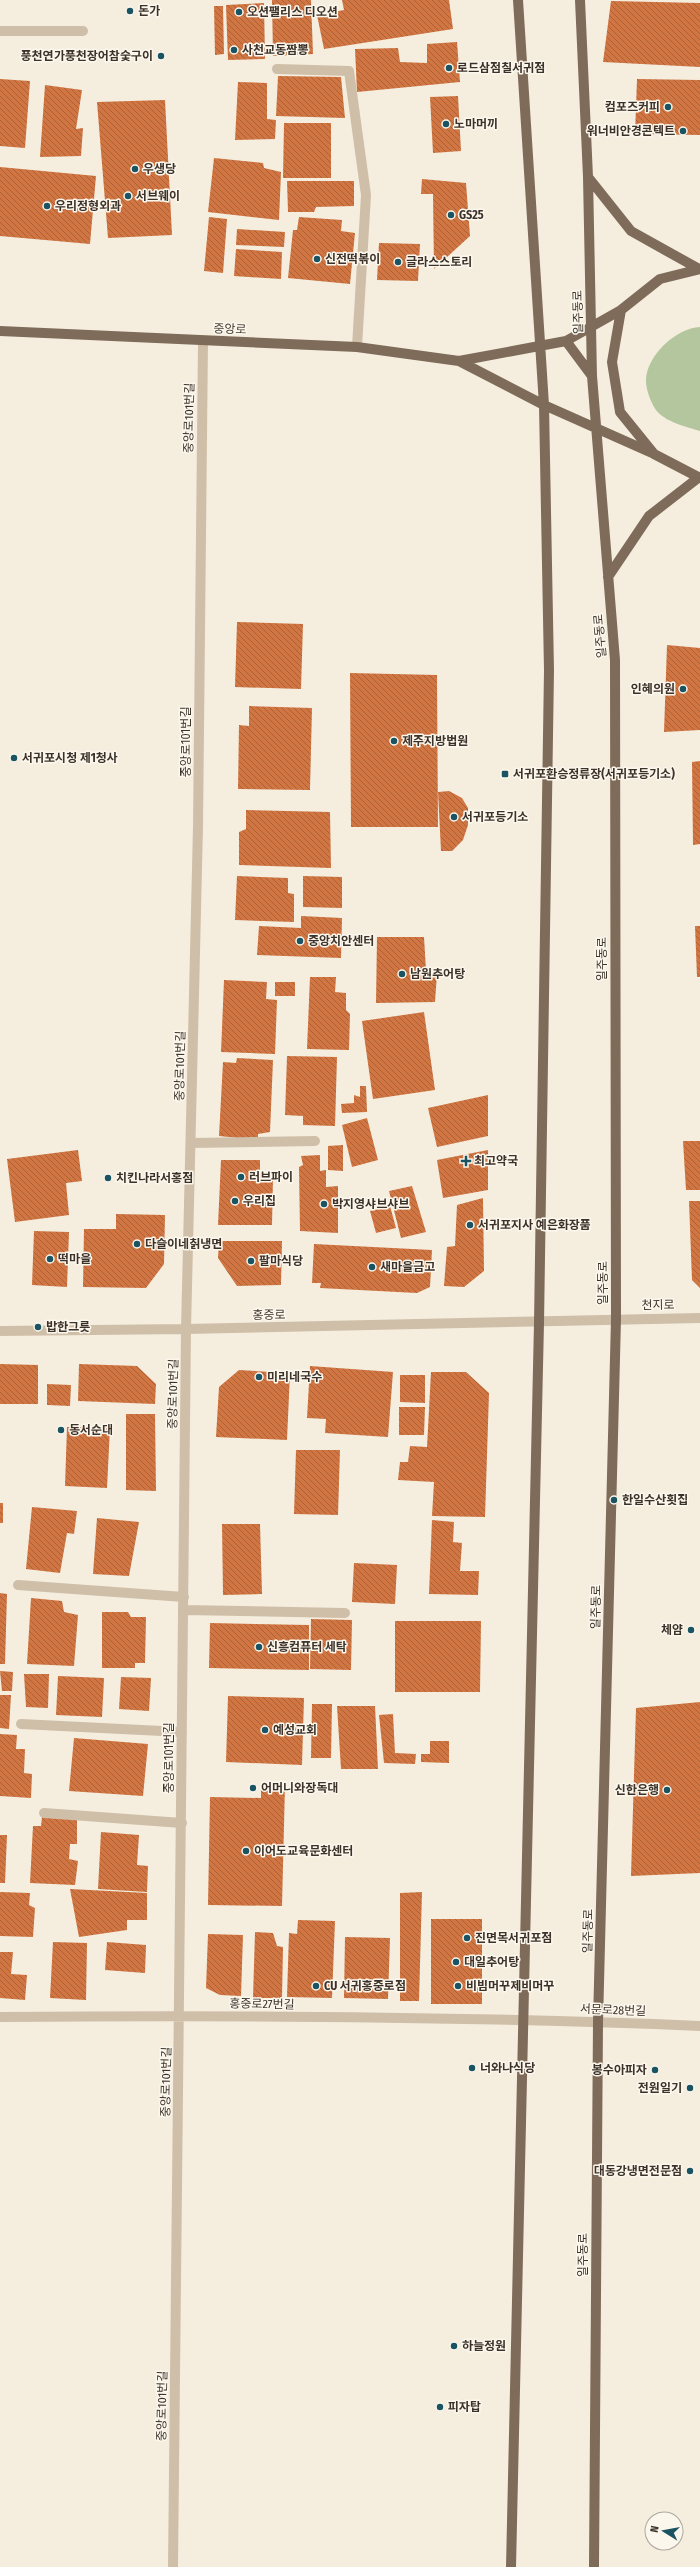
<svg xmlns="http://www.w3.org/2000/svg" width="700" height="2567" font-family="'Fira Sans Condensed','Noto Sans KR',sans-serif">
  <style>
    .grass { fill: #b3c69d }
    .building { fill: url(#building-back-hatch) }
    .lines { fill: none; stroke-linecap: round; stroke-linejoin: round }
    .minor { stroke: #cfbfa9; stroke-width: 10 }
    .major { stroke: #7f6b59; stroke-width: 10 }
    .poi-dot { fill: #1a5462; stroke: #fcf7ed; stroke-width: 1.5 }
    .labels { text-anchor: middle; dominant-baseline: central; stroke-width: 3; stroke-linejoin: round; paint-order: stroke }
    .poi-label { font-size: 12px; font-weight: bold; fill: #3c322a; stroke: #fcf7ed; text-anchor: start }
    .street-label { font-size: 12px; fill: #3c322a; stroke: #fcf7ed }
  </style>
  <defs>
    <pattern id="building-back-hatch" width="6" height="6" patternUnits="userSpaceOnUse"><rect width="6" height="6" fill="#d17642"/><path d="M-1 5l2 2M0 0l6 6M5-1l2 2" fill="none" stroke="#ab6137"/></pattern>
  </defs>
  <rect width="100%" height="100%" fill="#f5eedf"/>
  <path class="grass" d="M700 327V431C687 427 665 422 656 410 651 403 646 390 646 381 646 356 676 328 700 327Z"/>
  <path class="building" d="M272 0H311L313 54 273 56Z
    M342 0H449L453 29 324 49 317 15 344 10Z
    M611 1 700 3V67L603 62Z
    M264 3 265 59 228 60 226 5Z
    M214 6H223L224 54 215 55Z
    M457 42 460 82 357 92 355 49 398 48 400 62 427 63V44Z
    M278 76 341 77 345 118 276 116Z
    M0 79 30 81 25 148 0 146Z
    M637 79 700 80V135L635 134Z
    M238 82 267 83V119L276 120 275 139 235 140Z
    M45 85 82 90 76 129 83 128 81 156 40 157Z
    M458 96 461 151 433 153 430 97Z
    M165 100 172 235 108 238 97 102Z
    M284 123H331V178H283Z
    M214 158 263 163 264 168 281 172 279 220 208 212Z
    M0 167 96 176 90 244 0 236Z
    M422 179 466 183 470 236 434 269 433 194H421Z
    M287 181H354V206L316 207 314 212H288Z
    M209 217 227 219 223 273 204 271Z
    M299 217 342 220 341 231 355 233 350 284 288 278 293 230H297Z
    M237 229 285 232 284 247 236 245Z
    M379 243 420 244 418 281 377 280Z
    M236 249 282 252 281 279 234 276Z
    M237 622 303 624 301 689 235 687Z
    M667 645 700 648V730L664 732Z
    M350 673 437 675 438 827H351Z
    M249 706 312 708 310 790 238 789 239 725 249 726Z
    M700 761V844L693 845 692 762Z
    M449 791 462 798 468 808V825L463 840 452 851H441L438 792Z
    M246 810 330 812 331 868 239 865V832L246 829Z
    M237 876 288 878V893L294 894V922L235 920Z
    M303 876 342 877V908L303 907Z
    M301 916 342 918 341 958 257 955 259 926 301 928Z
    M695 926H700V977H697Z
    M377 937H424L426 970 437 974 435 1002 376 1003Z
    M310 977H336L335 992 346 993V1010L350 1014 349 1050 307 1049Z
    M224 980 267 982 266 999 277 1000 275 1054 221 1052Z
    M275 982H295V996H275Z
    M424 1012 435 1090 373 1099 362 1021Z
    M287 1056 337 1057 335 1126 303 1125V1116L285 1115Z
    M237 1058 273 1060 270 1132 258 1134V1140L219 1136 223 1062 236 1063Z
    M360 1086H366L367 1112 342 1113 341 1104 354 1103V1095L360 1097Z
    M488 1095V1136L437 1147 428 1108Z
    M367 1118 378 1160 352 1167 342 1125Z
    M683 1141H700V1190H686Z
    M343 1145V1171L328 1170V1146Z
    M78 1150 82 1181 66 1183 69 1215 15 1222 7 1159Z
    M488 1150V1190L443 1198 437 1160Z
    M320 1155V1171L326 1170V1187L338 1186V1233L300 1231 299 1167 303 1165 301 1156Z
    M221 1160H260V1174L273 1177 272 1225H218Z
    M412 1186 426 1232 401 1238 389 1191Z
    M483 1198 484 1271 464 1287 444 1286 447 1247 455 1246 457 1205Z
    M689 1201H700V1288L692 1280Z
    M390 1206 396 1228 376 1233 370 1211Z
    M116 1214 165 1215 164 1264 146 1288 83 1287 84 1229H116Z
    M34 1231 69 1232 67 1287 32 1285Z
    M219 1241H282L281 1285 237 1286 218 1258Z
    M314 1244 432 1250 430 1287 417 1293 320 1288 321 1283H312Z
    M0 1364 38 1365V1404H0Z
    M79 1364 137 1366 156 1384 155 1404 78 1401Z
    M310 1366 393 1372 388 1437 325 1433 326 1419 307 1418Z
    M239 1370 290 1373 287 1440 216 1437 219 1387Z
    M431 1372H466L489 1393 485 1517 432 1516 434 1482 398 1480 400 1462H408L410 1446 427 1447Z
    M400 1375H425V1403L400 1402Z
    M47 1384 71 1385 70 1406 47 1405Z
    M399 1407H425L424 1435H399Z
    M126 1414H155L156 1491 126 1490Z
    M67 1427 110 1428 107 1488 65 1486Z
    M296 1450H340L338 1515 294 1514Z
    M0 1503H3V1523H0Z
    M32 1507 77 1511 74 1534 67 1533 60 1573 26 1569Z
    M97 1518 139 1522 129 1576 93 1574Z
    M432 1520 454 1522 453 1542 462 1543 460 1571H479L478 1595 429 1594Z
    M222 1524H260L262 1594 223 1595Z
    M354 1563 397 1565 395 1604 352 1602Z
    M0 1593 7 1594 5 1664H0Z
    M31 1598 62 1601 64 1612 78 1615 74 1666 27 1664Z
    M102 1612H128L131 1617H146L145 1663H135V1668H102Z
    M311 1619 352 1620 351 1670 310 1669Z
    M395 1621H481L480 1692H395Z
    M210 1623 309 1625V1670L209 1668Z
    M0 1671 13 1672 12 1691H2Z
    M24 1674H49L48 1708 26 1707Z
    M58 1676 104 1678 102 1717 56 1715Z
    M121 1677 151 1678 149 1711 119 1709Z
    M0 1695H11L9 1729 0 1728Z
    M228 1696 304 1698 302 1765 226 1762Z
    M700 1702V1873L631 1876 636 1708Z
    M312 1704H332L331 1758H311Z
    M337 1706H375L378 1769H341Z
    M393 1714 395 1753 416 1754 415 1764 384 1763 379 1715Z
    M0 1734 17 1735 16 1749H25L24 1773 32 1774 31 1798 0 1796Z
    M74 1738 148 1744 143 1796 69 1791Z
    M430 1741H449V1763L421 1762V1754H430Z
    M261 1784 285 1785 282 1906 208 1905 210 1797 261 1798Z
    M42 1817 77 1819V1844H70L69 1859 78 1861 75 1885 30 1883 33 1826H41Z
    M101 1832 139 1835 137 1865 148 1866 147 1892 98 1889Z
    M0 1835H7L5 1883H0Z
    M70 1889 147 1893V1920H127V1930L79 1937Z
    M0 1892 30 1893 29 1905 35 1908 33 1937 0 1936Z
    M422 1892 419 2001H400V1893Z
    M431 1919H482V2004H431Z
    M298 1920 335 1921 332 1998 287 1997 289 1933 297 1934Z
    M255 1932 273 1933 277 1946 283 1947 282 1998H253Z
    M208 1934 243 1935 241 1996 220 1995 206 1988Z
    M345 1937 390 1938 388 1999 344 1998Z
    M53 1942 87 1943 86 2000 50 1998Z
    M107 1942 146 1945 145 1973 105 1970Z
    M0 1952H13L11 1974 27 1975 25 2000 0 1998Z"/>
  <g class="lines">
    <path class="minor" d="M0 31H83
      M277 69 349 71 366 195 357 347
      M191 1143 315 1141
      M0 1331 186 1329 700 1318
      M18 1585 184 1597
      M183 1610 345 1613
      M21 1724 182 1732
      M44 1813 182 1823
      M0 2017C233 2015 467 2016 700 2026
      M173 2567 186 1329 198 827 203 341"/>
    <path class="major" d="M580 0 588 177 592 376 615 660 616 1319 598 2022 594 2567
      M588 177 631 231 699 269
      M700 269 660 279 621 310 612 362 620 412 654 454 700 478
      M0 331 357 347 459 361 566 341 621 310
      M566 341 592 376
      M459 361 544 405 652 453
      M608 577 649 516 698 478
      M511 2567 539 1323 549 670 544 405 518 0"/>
  </g>
  <g class="poi-dot">
    <circle cx="130" cy="11" r="4"/>
    <circle cx="239" cy="12" r="4"/>
    <circle cx="234" cy="50" r="4"/>
    <circle cx="161" cy="56" r="4"/>
    <circle cx="449" cy="68" r="4"/>
    <circle cx="668" cy="107" r="4"/>
    <circle cx="446" cy="124" r="4"/>
    <circle cx="683" cy="131" r="4"/>
    <circle cx="135" cy="169" r="4"/>
    <circle cx="128" cy="196" r="4"/>
    <circle cx="47" cy="206" r="4"/>
    <circle cx="451" cy="215" r="4"/>
    <circle cx="317" cy="259" r="4"/>
    <circle cx="398" cy="262" r="4"/>
    <circle cx="683" cy="689" r="4"/>
    <circle cx="394" cy="741" r="4"/>
    <circle cx="14" cy="758" r="4"/>
    <rect x="501" y="770" width="8" height="8" rx="2"/>
    <circle cx="454" cy="817" r="4"/>
    <circle cx="300" cy="941" r="4"/>
    <circle cx="402" cy="974" r="4"/>
    <path d="M464 1155h4v4h4v4h-4v4h-4v-4h-4v-4h4z"/>
    <circle cx="241" cy="1177" r="4"/>
    <circle cx="108" cy="1178" r="4"/>
    <circle cx="235" cy="1201" r="4"/>
    <circle cx="324" cy="1204" r="4"/>
    <circle cx="470" cy="1225" r="4"/>
    <circle cx="137" cy="1244" r="4"/>
    <circle cx="50" cy="1259" r="4"/>
    <circle cx="251" cy="1261" r="4"/>
    <circle cx="372" cy="1267" r="4"/>
    <circle cx="38" cy="1327" r="4"/>
    <circle cx="259" cy="1377" r="4"/>
    <circle cx="61" cy="1430" r="4"/>
    <circle cx="614" cy="1500" r="4"/>
    <circle cx="691" cy="1630" r="4"/>
    <circle cx="259" cy="1647" r="4"/>
    <circle cx="265" cy="1730" r="4"/>
    <circle cx="253" cy="1788" r="4"/>
    <circle cx="667" cy="1790" r="4"/>
    <circle cx="246" cy="1851" r="4"/>
    <circle cx="467" cy="1938" r="4"/>
    <circle cx="456" cy="1962" r="4"/>
    <circle cx="316" cy="1986" r="4"/>
    <circle cx="458" cy="1986" r="4"/>
    <circle cx="472" cy="2068" r="4"/>
    <circle cx="655" cy="2070" r="4"/>
    <circle cx="690" cy="2088" r="4"/>
    <circle cx="690" cy="2171" r="4"/>
    <circle cx="454" cy="2346" r="4"/>
    <circle cx="440" cy="2407" r="4"/>
  </g>
  <g class="labels">
    <g class="poi-label">
      <text x="138" y="11">돈가</text>
      <text x="247" y="12">오션팰리스 디오션</text>
      <text x="242" y="50">사천교동짬뽕</text>
      <text x="153" y="56" text-anchor="end">풍천연가풍천장어참숯구이</text>
      <text x="457" y="68">로드삼점칠서귀점</text>
      <text x="660" y="107" text-anchor="end">컴포즈커피</text>
      <text x="454" y="124">노마머끼</text>
      <text x="675" y="131" text-anchor="end">워너비안경콘텍트</text>
      <text x="143" y="169">우생당</text>
      <text x="136" y="196">서브웨이</text>
      <text x="55" y="206">우리정형외과</text>
      <text x="459" y="215">GS25</text>
      <text x="325" y="259">신전떡볶이</text>
      <text x="406" y="262">글라스스토리</text>
      <text x="675" y="689" text-anchor="end">인혜의원</text>
      <text x="402" y="741">제주지방법원</text>
      <text x="22" y="758">서귀포시청 제1청사</text>
      <text x="513" y="774">서귀포환승정류장(서귀포등기소)</text>
      <text x="462" y="817">서귀포등기소</text>
      <text x="308" y="941">중앙치안센터</text>
      <text x="410" y="974">남원추어탕</text>
      <text x="474" y="1161">최고약국</text>
      <text x="249" y="1177">러브파이</text>
      <text x="116" y="1178">치킨나라서홍점</text>
      <text x="243" y="1201">우리집</text>
      <text x="332" y="1204">박지영샤브샤브</text>
      <text x="478" y="1225">서귀포지사 예은화장품</text>
      <text x="145" y="1244">다슬이네칡냉면</text>
      <text x="58" y="1259">떡마을</text>
      <text x="259" y="1261">팔마식당</text>
      <text x="380" y="1267">새마을금고</text>
      <text x="46" y="1327">밥한그릇</text>
      <text x="267" y="1377">미리네국수</text>
      <text x="69" y="1430">동서순대</text>
      <text x="622" y="1500">한일수산횟집</text>
      <text x="683" y="1630" text-anchor="end">체얌</text>
      <text x="267" y="1647">신흥컴퓨터 세탁</text>
      <text x="273" y="1730">예성교회</text>
      <text x="261" y="1788">어머니와장독대</text>
      <text x="659" y="1790" text-anchor="end">신한은행</text>
      <text x="254" y="1851">이어도교육문화센터</text>
      <text x="475" y="1938">진면목서귀포점</text>
      <text x="464" y="1962">대일추어탕</text>
      <text x="324" y="1986">CU 서귀홍중로점</text>
      <text x="466" y="1986">비빔머꾸제비머꾸</text>
      <text x="480" y="2068">너와나식당</text>
      <text x="647" y="2070" text-anchor="end">봉수아피자</text>
      <text x="682" y="2088" text-anchor="end">전원일기</text>
      <text x="682" y="2171" text-anchor="end">대동강냉면전문점</text>
      <text x="462" y="2346">하늘정원</text>
      <text x="448" y="2407">피자탑</text>
    </g>
    <g class="street-label">
      <text transform="translate(578 312) rotate(-91)">일주동로</text>
      <text transform="translate(230 329) rotate(2)">중앙로</text>
      <text transform="translate(189 418) rotate(-89)">중앙로101번길</text>
      <text transform="translate(600 636) rotate(-95)">일주동로</text>
      <text transform="translate(186 742) rotate(-90)">중앙로101번길</text>
      <text transform="translate(602 959) rotate(-90)">일주동로</text>
      <text transform="translate(180 1066) rotate(-89)">중앙로101번길</text>
      <text transform="translate(603 1283) rotate(-90)">일주동로</text>
      <text transform="translate(658 1305) rotate(-1)">천지로</text>
      <text transform="translate(269 1315) rotate(-1)">홍중로</text>
      <text transform="translate(173 1394) rotate(-89)">중앙로101번길</text>
      <text transform="translate(596 1607) rotate(-89)">일주동로</text>
      <text transform="translate(169 1758) rotate(-90)">중앙로101번길</text>
      <text transform="translate(588 1931) rotate(-89)">일주동로</text>
      <text transform="translate(262 2004) rotate(1)">홍중로27번길</text>
      <text transform="translate(613 2010) rotate(2)">서문로28번길</text>
      <text transform="translate(166 2082) rotate(-89)">중앙로101번길</text>
      <text transform="translate(583 2255) rotate(-90)">일주동로</text>
      <text transform="translate(162 2406) rotate(-89)">중앙로101번길</text>
    </g>
  </g>
  <g transform="translate(664 2531) rotate(281)"><circle r="19" fill="#fcf7ed" stroke="#afa89f"/>
  <path d="M0-3L7 15L0 10L-7 15Z" fill="#1a5462"/>
  <text y="-6" font-size="11" font-weight="bold" text-anchor="middle" fill="#3c322a">N</text>
  </g>
</svg>
